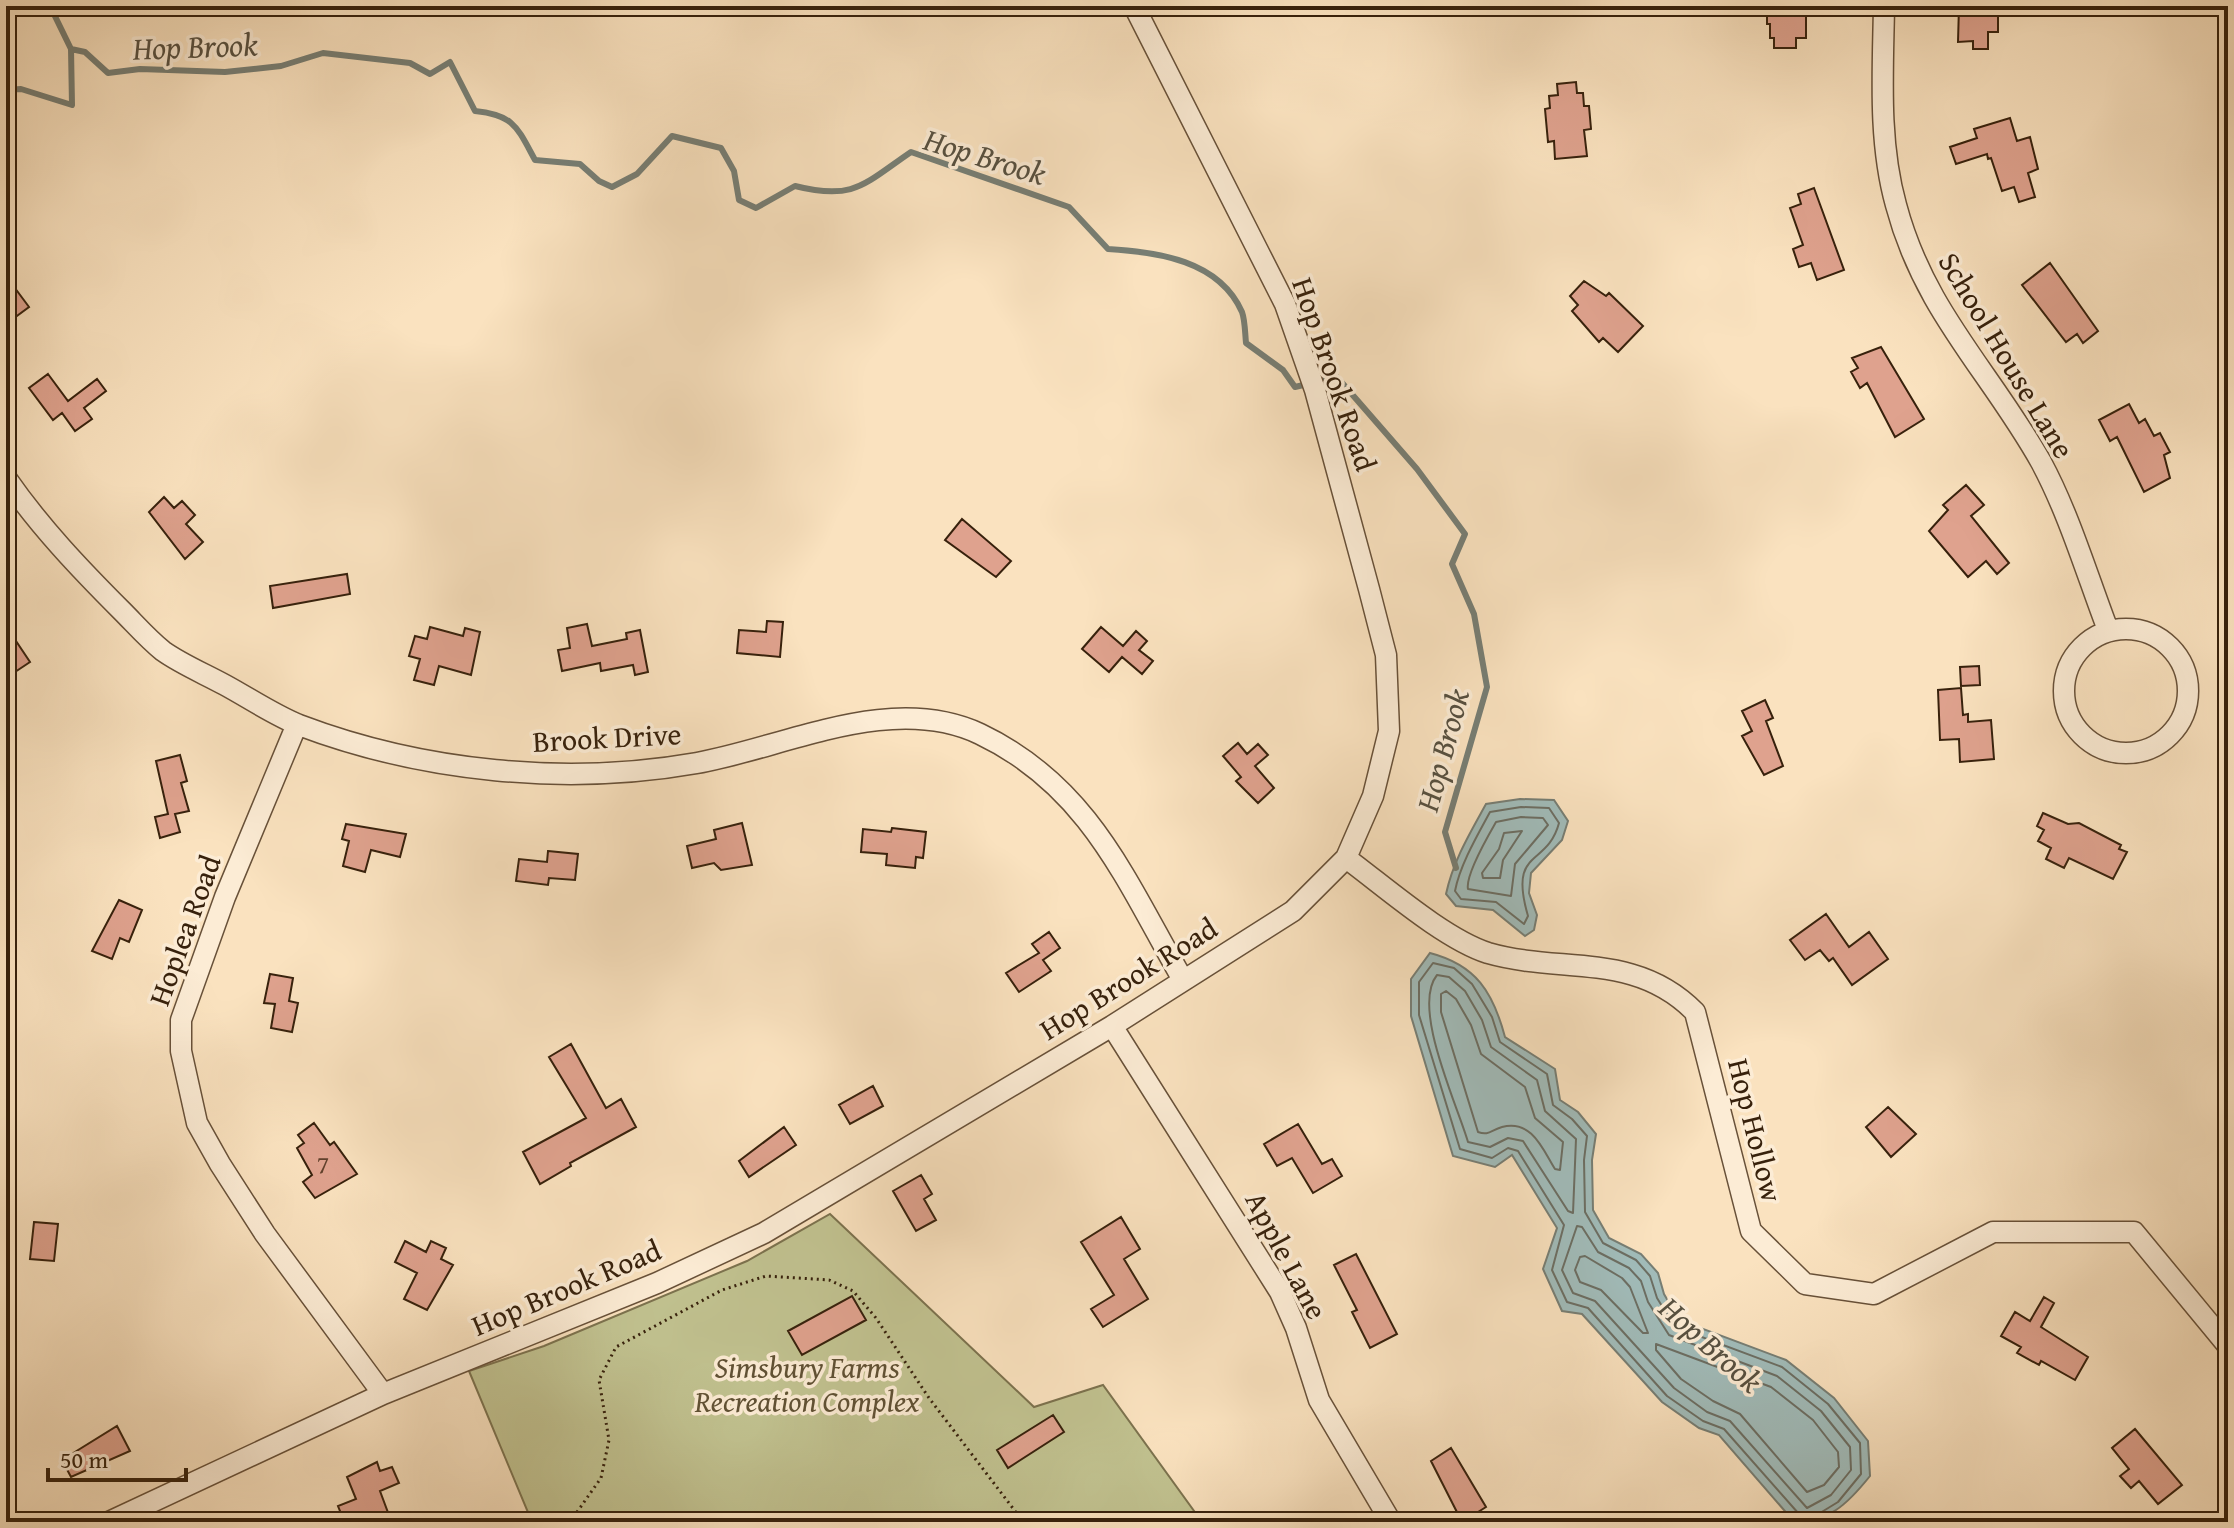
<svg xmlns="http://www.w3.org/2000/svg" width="2234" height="1528" font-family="'Gentium Book Plus',serif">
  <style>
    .green { fill: #c1c290; stroke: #7c724e; stroke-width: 2 }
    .water { fill: #a1bcba; stroke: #777e74; stroke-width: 2 }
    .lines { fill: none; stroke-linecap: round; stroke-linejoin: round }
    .shore { stroke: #6c6e63; stroke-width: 2 }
    .stream { stroke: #777e74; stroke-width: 6 }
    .building { fill: #dfa28e; stroke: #37210c; stroke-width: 2 }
    .street-casing { stroke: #685139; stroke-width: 23 }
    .path { stroke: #37210c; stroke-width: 3; stroke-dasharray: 2 4; stroke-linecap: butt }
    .street { stroke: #fcecd5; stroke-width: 20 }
    .labels { text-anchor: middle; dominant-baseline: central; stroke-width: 7; stroke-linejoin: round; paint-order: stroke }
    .number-label { font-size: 26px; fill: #61412c }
    .street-label { font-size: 30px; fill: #37210c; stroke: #fcecd5 }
    .park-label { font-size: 30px; font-style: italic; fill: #605134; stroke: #fcecd5 }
    .water-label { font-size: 32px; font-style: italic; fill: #575040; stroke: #fcecd5 }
  </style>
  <rect width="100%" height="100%" fill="#fae2bf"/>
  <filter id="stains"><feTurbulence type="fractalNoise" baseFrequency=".0025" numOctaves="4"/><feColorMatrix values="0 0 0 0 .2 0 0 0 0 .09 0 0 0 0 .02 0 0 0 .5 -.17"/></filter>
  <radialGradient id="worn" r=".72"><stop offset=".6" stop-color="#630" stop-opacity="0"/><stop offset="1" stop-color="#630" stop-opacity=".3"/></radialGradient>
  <path class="green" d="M830 1214 1034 1407 1103 1385 1202 1522H532L469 1371 544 1346 747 1261Z"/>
  <path class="water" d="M1520 799 1554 800 1568 821 1562 840 1531 873 1529 893 1537 915 1534 930 1525 936 1493 910 1456 906 1446 894C1453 861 1470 833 1486 804Z
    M1430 953C1476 965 1493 992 1505 1037L1555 1069 1560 1100 1578 1112 1596 1134 1592 1160 1593 1210 1609 1238 1641 1254 1658 1273 1664 1294 1679 1320 1786 1360 1834 1398 1868 1441 1870 1476C1850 1501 1826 1528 1790 1517L1719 1435 1699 1428 1662 1402 1582 1314 1562 1311 1543 1269 1557 1228 1512 1155 1495 1167 1453 1156 1411 1016V979Z"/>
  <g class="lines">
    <path class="shore" d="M1521 807 1549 808 1559 823C1547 868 1508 847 1528 916L1524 924 1496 902 1461 899 1455 891C1460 865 1477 836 1490 812Z
      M1521 817 1543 818 1548 825 1515 864 1511 896 1468 889C1465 875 1488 836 1496 822Z
      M1522 831 1503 860 1500 878H1483L1482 873 1499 849 1504 833Z
      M1437 975 1449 977 1465 991 1482 1020 1491 1047 1537 1080 1545 1111 1576 1139 1573 1213 1568 1211 1523 1141 1508 1138 1490 1147 1468 1142C1457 1104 1411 1007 1437 975Z
      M1446 991 1456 999 1471 1025 1481 1054 1525 1087 1535 1118 1563 1142 1560 1170 1555 1169C1543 1150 1532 1119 1502 1127 1491 1130 1489 1136 1478 1132L1441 1012V994Z
      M1577 1226 1582 1227 1598 1252 1629 1268 1641 1281 1648 1302 1669 1335 1777 1376 1821 1411 1850 1447 1851 1470 1831 1495 1807 1508 1730 1421 1707 1412 1674 1388 1595 1301 1573 1293 1562 1270Z
      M1580 1257 1585 1256 1622 1278 1630 1287 1648 1333H1643L1601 1290 1580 1282 1575 1270Z
      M1656 1344 1771 1387 1813 1420 1838 1452 1839 1467 1824 1485 1807 1492 1740 1414 1713 1401 1681 1379 1656 1350Z
      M1801 1522 1799 1514 1724 1429 1703 1421 1667 1396 1588 1308 1567 1302 1552 1270 1564 1225 1518 1151 1508 1148 1492 1158 1460 1149 1419 1015V982L1433 963 1454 968 1472 984 1492 1017 1500 1042 1547 1074 1553 1105 1572 1119 1587 1136 1584 1160 1585 1212 1603 1243 1636 1260 1650 1276 1657 1298 1675 1327 1782 1367 1828 1404 1860 1443 1861 1474 1838 1502 1820 1513 1818 1522"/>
    <path class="stream" d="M50 6 71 49
      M6 90 21 89 72 105 71 49 85 52 108 73 140 69 225 72 281 66 323 53 410 63 430 74 450 62 475 111C514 115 517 127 535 160L580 164 599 181 612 187 637 174 672 136 721 148 734 171 739 200 756 208 795 186C854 201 864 184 911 152L1069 207 1108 249C1157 252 1219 260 1242 312 1245 320 1245 333 1246 343L1283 370 1295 387 1337 377 1417 469 1465 534 1452 564 1474 614 1487 687 1445 832 1456 868"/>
  </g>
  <path class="building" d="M1767 6H1806V38H1796V48H1774V38H1770V24H1767Z
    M1959 6H1998V32H1988V49H1973V41L1958 42Z
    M1576 82 1577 93H1583L1584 106H1589L1591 129 1584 130 1587 156 1555 159 1554 141 1548 142 1545 109 1550 108 1549 96 1558 95 1557 84Z
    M2010 118 2017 141 2030 137 2038 169 2028 173 2035 197 2019 202 2014 187 2002 191 1991 158 1988 159 1987 154 1956 164 1950 147 1977 138 1974 129Z
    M1814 188 1844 270 1817 280 1811 263 1799 267 1793 249 1803 245 1790 208 1801 204 1798 194Z
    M2050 263 2098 331 2083 343 2077 334 2066 342 2022 285Z
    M6 276 29 307 6 324Z
    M1584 281 1606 296 1609 293 1643 326 1618 352 1603 338 1599 342 1572 311 1578 305 1570 296Z
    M1881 347 1924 419 1895 437 1867 383 1860 388 1851 372 1858 368 1852 358Z
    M48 374 68 401 97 379 106 391 84 408 92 419 75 431 62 413 53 420 29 388Z
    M2129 404 2139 423 2145 419 2154 436 2160 433 2170 452 2164 455 2170 478 2144 492 2117 437 2110 441 2099 420Z
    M1966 485 1984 505 1971 516 2009 563 1997 574 1986 561 1968 577 1929 531 1948 510 1943 505Z
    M164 497 174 508 182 501 195 515 186 524 203 542 185 559 149 512Z
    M962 519 1011 561 996 577 945 540Z
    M347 574 350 594 273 608 270 586Z
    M767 621 783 622 780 657 737 653 739 630 766 632Z
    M587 624 592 646 627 639 626 633 640 630 648 672 635 675 633 665 601 671 600 663 562 671 558 650 570 648 567 628Z
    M6 626 30 662 6 678Z
    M430 627 463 636 465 628 480 632 471 675 439 666 434 685 414 680 420 659 409 656 415 636 427 639Z
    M1101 627 1123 646 1136 631 1147 641 1139 650 1153 661 1142 674 1122 657 1109 672 1082 649Z
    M1979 666 1980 685 1961 686 1960 667Z
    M1961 688 1963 715 1968 714V722L1991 720 1994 759 1960 762 1959 739 1940 740 1938 690Z
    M1765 700 1773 718 1766 721 1783 766 1764 775 1742 736 1752 731 1742 711Z
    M1238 743 1247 754 1258 744 1268 755 1255 766 1274 788 1258 803 1236 781 1241 777 1223 756Z
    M180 755 187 781 181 783 189 811 175 814 180 832 160 838 155 817 168 814 156 761Z
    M2043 813 2068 824 2079 823 2121 845 2119 849 2127 852 2113 879 2069 858 2064 868 2046 859 2051 848 2038 841 2044 830 2037 826Z
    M742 823 752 865 721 870 714 863 692 868 687 846 716 839 714 830Z
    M346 824 406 834 400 857 371 850 365 872 343 866 349 841 342 839Z
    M892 828 926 832 923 858 916 857 915 868 886 865 887 854 861 852 863 829 891 832Z
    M548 851 578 854 575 880 549 878 548 885 516 881 519 859 547 862Z
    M119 900 142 910 129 942 120 938 112 959 92 951Z
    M1826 914 1849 947 1869 932 1888 959 1852 985 1833 958 1829 961 1820 950 1805 960 1790 940Z
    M1049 932 1060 948 1043 960 1051 971 1019 992 1006 973 1039 953 1032 944Z
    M270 974 293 978 289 1001 298 1003 292 1032 271 1028 275 1004 264 1003Z
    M571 1044 606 1108 621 1099 636 1127 570 1163 571 1166 540 1184 523 1152 586 1118 549 1057Z
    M873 1086 883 1106 850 1124 839 1105Z
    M1888 1107 1916 1134 1891 1157 1866 1127Z
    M314 1123 330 1145 334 1142 357 1174 315 1198 303 1182 312 1175 297 1148 304 1143 298 1135Z
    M1298 1124 1322 1164 1332 1159 1342 1176 1313 1193 1292 1158 1277 1166 1264 1144Z
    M784 1127 796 1145 749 1177 739 1161Z
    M921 1175 932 1194 924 1199 936 1220 916 1231 893 1191Z
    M1121 1217 1140 1249 1124 1259 1148 1299 1103 1327 1091 1309 1114 1295 1081 1242Z
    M34 1222 58 1224 54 1261 30 1259Z
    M405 1241 426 1252 431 1241 446 1248 441 1259 453 1265 427 1310 404 1299 417 1273 395 1262Z
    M1356 1254 1397 1334 1370 1348 1352 1312 1357 1310 1334 1265Z
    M852 1296 866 1320 802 1355 788 1331Z
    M2044 1297 2054 1303 2041 1327 2088 1357 2075 1380 2041 1361 2039 1365 2017 1353 2021 1347 2001 1336 2015 1312 2030 1321Z
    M1053 1415 1064 1432 1008 1468 997 1450Z
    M117 1426 130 1451 71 1477 62 1460Z
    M2135 1429 2182 1485 2158 1504 2139 1481 2131 1488 2120 1476 2129 1469 2112 1448Z
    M1451 1448 1486 1507 1462 1522 1431 1461Z
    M377 1462 380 1471 392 1467 399 1483 380 1491 390 1518 362 1522 360 1515 344 1521 338 1506 356 1499 347 1477Z"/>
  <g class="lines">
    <g class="street-casing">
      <path id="street" d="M1884 6C1883 71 1878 141 1896 205 1924 311 1990 371 2041 462 2069 514 2087 575 2108 630
        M6 478C40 527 80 569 122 611 135 624 148 639 163 651 181 664 205 674 225 685 249 698 274 715 299 725 423 772 567 786 697 763 786 747 891 692 980 734 1089 786 1126 881 1183 980
        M2064 691a62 62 0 1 1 124 0a62 62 0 1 1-124 0Z
        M297 724 225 897 181 1020V1051L197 1123 220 1164 265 1234 383 1394
        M1346 858C1384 886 1444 939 1488 953 1561 974 1635 951 1695 1012L1751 1231 1805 1284 1874 1294 1993 1232H2134L2228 1346
        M1112 1026 1280 1292 1296 1328 1319 1400 1391 1522
        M109 1522 383 1394 657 1283 764 1233 1112 1026 1293 911 1346 858 1373 796 1389 731 1386 655 1369 589 1315 390 1285 304 1134 6"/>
    </g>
    <path class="path" d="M570 1522 601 1478 609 1440 599 1380 616 1347 722 1290 766 1276 829 1280 853 1291 876 1318 929 1398 1015 1511 1016 1522"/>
    <use href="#street" class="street"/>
  </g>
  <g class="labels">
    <g class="number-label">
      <text x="323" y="1163">7</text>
    </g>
    <g class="street-label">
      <text transform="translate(2007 355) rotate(59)">School House Lane</text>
      <text transform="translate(1335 374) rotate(71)">Hop Brook Road</text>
      <text transform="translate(607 737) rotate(-3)">Brook Drive</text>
      <text transform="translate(184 930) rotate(-70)">Hoplea Road</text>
      <text transform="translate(1128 978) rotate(-32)">Hop Brook Road</text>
      <text transform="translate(1756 1130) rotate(76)">Hop Hollow</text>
      <text transform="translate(1287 1255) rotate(62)">Apple Lane</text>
      <text transform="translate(566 1287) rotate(-23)">Hop Brook Road</text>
    </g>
    <g class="park-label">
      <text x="807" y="1367">Simsbury Farms<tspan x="807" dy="34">Recreation Complex</tspan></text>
    </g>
    <g class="water-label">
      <text transform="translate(195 46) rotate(-2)">Hop Brook</text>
      <text transform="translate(985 156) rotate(17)">Hop Brook</text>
      <text transform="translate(1442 750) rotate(-75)">Hop Brook</text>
      <text transform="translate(1711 1344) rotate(42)">Hop Brook</text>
    </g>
  </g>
  <rect width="2234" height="1528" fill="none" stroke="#fae2bf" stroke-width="32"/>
  <rect x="8" y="8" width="2218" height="1512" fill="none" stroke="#37210c" stroke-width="4"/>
  <rect x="16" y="16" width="2202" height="1496" fill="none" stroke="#37210c" stroke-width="2"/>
  <path d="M48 1468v12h138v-12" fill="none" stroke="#37210c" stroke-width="4"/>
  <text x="60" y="1468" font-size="24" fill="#37210c" stroke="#fcecd5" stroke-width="6" paint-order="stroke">50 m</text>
  <rect width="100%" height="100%" filter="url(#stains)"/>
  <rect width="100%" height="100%" fill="url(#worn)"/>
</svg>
